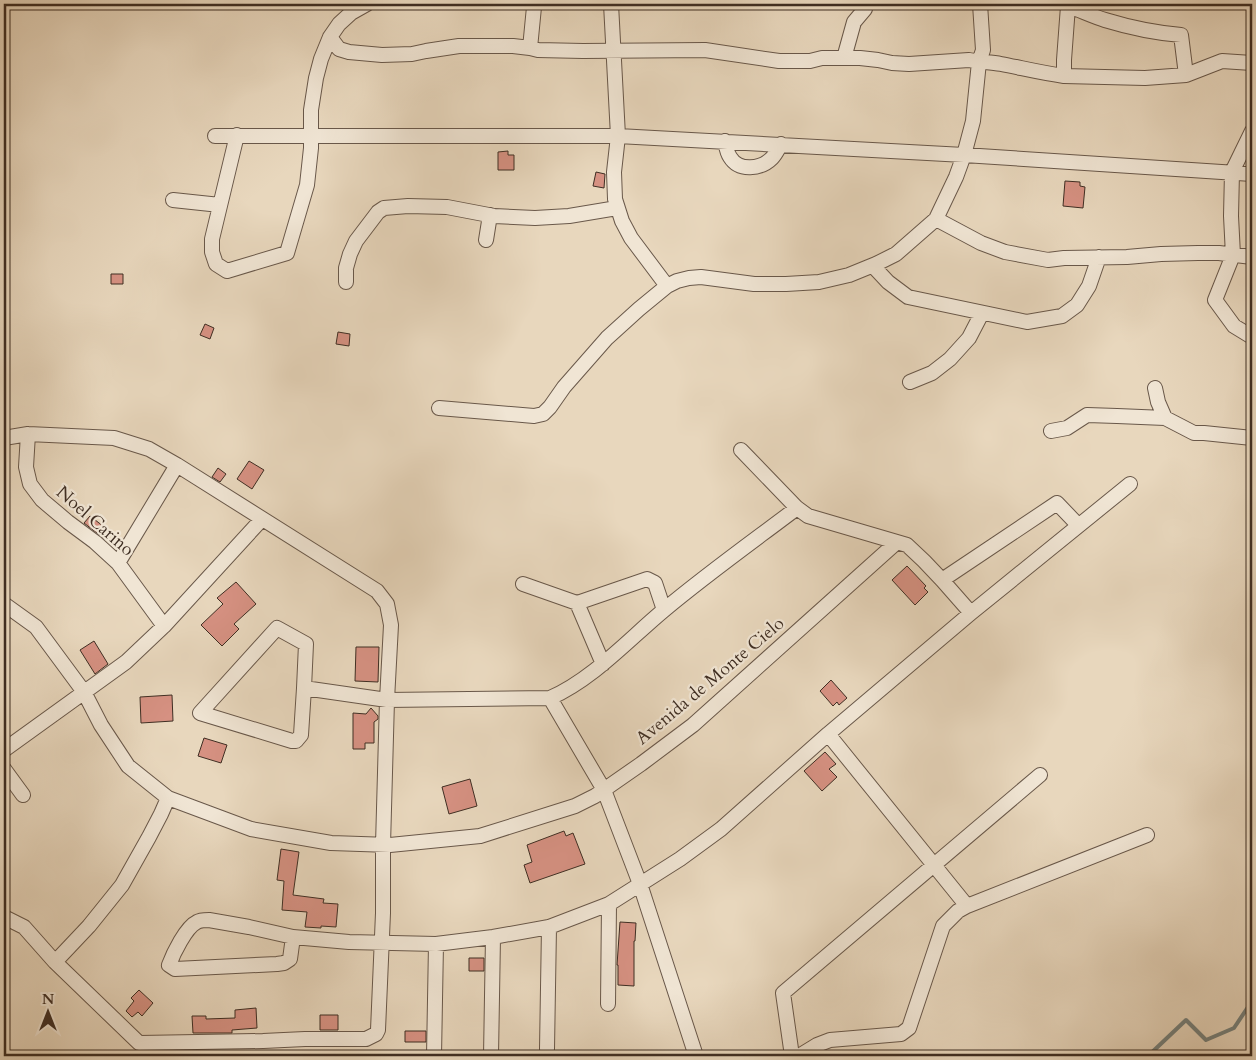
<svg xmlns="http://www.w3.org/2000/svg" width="1256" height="1060" font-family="Cardo,serif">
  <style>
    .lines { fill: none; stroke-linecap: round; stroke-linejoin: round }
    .stream { stroke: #75817d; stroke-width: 4 }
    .building { fill: #d69182; stroke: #3f2e23 }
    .minor-casing { stroke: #69584a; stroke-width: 16 }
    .minor { stroke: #f0e5d4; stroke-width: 14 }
    .labels { text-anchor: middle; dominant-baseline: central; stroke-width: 4.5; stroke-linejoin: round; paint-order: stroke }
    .street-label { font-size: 18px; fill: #3f2e23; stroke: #f0e5d4 }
  </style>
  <rect width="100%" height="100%" fill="#e8d7bd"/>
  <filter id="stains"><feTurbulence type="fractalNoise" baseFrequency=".004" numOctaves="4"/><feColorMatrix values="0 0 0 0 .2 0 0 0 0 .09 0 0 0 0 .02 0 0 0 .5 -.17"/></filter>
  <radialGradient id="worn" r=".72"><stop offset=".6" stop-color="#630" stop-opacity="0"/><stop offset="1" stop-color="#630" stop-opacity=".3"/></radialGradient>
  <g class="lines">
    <path class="stream" d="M1148 1056 1186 1020 1206 1040 1234 1028 1252 1001"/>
  </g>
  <path class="building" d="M508 151V155H514V170H498V152Z
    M596 172 605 174 604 188 593 186Z
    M1065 181 1080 182V186L1085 187 1083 208 1063 206Z
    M111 274H123V284H111Z
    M205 324 214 328 210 339 200 335Z
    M338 332 350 334 349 346 336 344Z
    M249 461 264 470 252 489 237 479Z
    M218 468 226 474 220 482 212 477Z
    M90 516 112 533 106 540 84 523Z
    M907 566 926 586 924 588 928 592 915 605 892 580Z
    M236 582 256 604 234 624 239 629 222 646 201 625 223 604 217 598Z
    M94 641 108 664 95 674 80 650Z
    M356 647H379L378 682 355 681Z
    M831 680 847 698 839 705 837 702 833 706 820 691Z
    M172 695 173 721 141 723 140 697Z
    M371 708 378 716V719L374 722V743H365V749H353V713L366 714Z
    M204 738 227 745 221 763 198 756Z
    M825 752 836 764 829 769 837 777 822 791 804 771Z
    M470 779 477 806 449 814 442 787Z
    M564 831 566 836 573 833 585 864 530 883 524 865 532 862 527 845Z
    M281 849 299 852 293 895 324 899 323 903 338 904 336 927 321 926V928L305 927 307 912 282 910 284 881 277 880Z
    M620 922 636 923 635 941H634V986L618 985V965H617Z
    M469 958H484V971H469Z
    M139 990 153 1003 142 1016 138 1012 132 1017 126 1011 134 1001 131 998Z
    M256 1008 257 1028 232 1030V1033H193L192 1016H206V1019L235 1018V1010Z
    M320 1015H338V1030H320Z
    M405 1031H426V1042H405Z"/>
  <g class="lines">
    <g class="minor-casing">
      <path id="minor" d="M611 4 618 136 614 172 615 199 622 221 631 238 667 286
        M330 37 339 49 349 52 382 55 412 54 426 51 459 46H513L530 48 538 50 583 51 705 50 779 61H810L822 58H860L878 60 892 63 909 64 969 60C980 62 991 62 1001 64 1022 68 1042 73 1064 76V60L1068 6C1080 10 1092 16 1105 20 1128 27 1157 33 1181 35L1186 75
        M530 48 534 7
        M844 58 854 22 865 9
        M1064 76 1145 78 1186 75 1222 61 1252 63
        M1252 131 1232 172 1231 216 1233 255 1215 300 1234 326 1252 337
        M237 135 212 239V252L216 264 227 271 287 253 307 185 311 148V110L316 78 321 59 330 37 339 24 351 13 367 4
        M215 136H618L964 155 1252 174
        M725 141C726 146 727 153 730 157 739 172 761 169 772 158 776 154 778 149 781 144
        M173 200 220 205
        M936 219 981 243 1005 252 1048 260 1064 258 1127 257 1161 254 1198 253H1219L1252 257
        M486 240 490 215
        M873 266 888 282 908 297 1027 322 1062 316 1077 305 1089 286 1099 257
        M346 282V268L350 254 356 241 378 212 384 208 408 206 447 207 494 216 535 218 569 216 617 208
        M910 382 932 373 950 359 969 338 982 313
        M1155 388 1158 402 1165 418
        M439 408 534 416 543 414 550 407 564 387 607 338 639 309 667 286 677 281 689 278 701 277 754 284H786L819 282 849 275 876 264 896 254 936 219 956 177 964 155 973 121 979 62 983 50 980 4
        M1051 431 1067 428 1087 415 1117 416 1165 418 1194 433H1204L1252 438
        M28 434 26 467 30 484 42 500 68 522 95 542 118 563 164 626
        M4 438 28 434 114 438 149 449 177 465 377 591 387 604 391 625 387 700 383 845V913L378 1030 376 1034 366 1039H305L263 1041 139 1043 55 962 24 927 4 917
        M741 450 797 508 808 516 907 545 924 561 942 580 971 613
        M118 563 177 465
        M942 580 1057 503 1078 525
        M523 584 577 603 647 579 655 583 664 610
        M577 603 603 664
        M4 604 36 627 84 692 101 725 128 766 168 798 251 829 331 843 390 845 480 836 575 806 595 796 641 764 693 725 897 542
        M277 628 306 644 304 688 301 735 296 741H292L200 713Z
        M304 688 387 700 550 698C593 679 628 640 664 610 707 574 752 542 797 508
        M550 698 604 790 640 884 696 1056
        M828 734 967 906 1147 835
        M4 750 126 662 164 626 262 519
        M4 769 23 795
        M209 920 249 927 293 937 290 959 284 963 277 964 175 969 169 965C173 954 186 927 197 922 200 920 205 920 209 920Z
        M293 937 349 942 436 944 493 937 549 927 609 904 680 859 721 829 828 734 971 613 1130 484
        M55 962 89 926 122 885 149 837 161 814 168 798
        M608 1004 609 904
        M547 1049 549 927
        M434 1056 436 944
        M491 1056 493 937
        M792 1056 783 993 1040 775
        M799 1056 817 1045 830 1040 901 1034 909 1028 943 926 958 911 967 906"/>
    </g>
    <use href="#minor" class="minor"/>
  </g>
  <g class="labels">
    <g class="street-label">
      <text transform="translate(95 521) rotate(41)">Noel Carino</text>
      <text transform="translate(710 681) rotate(-40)">Avenida de Monte Cielo</text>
    </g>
  </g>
  <rect width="1256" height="1060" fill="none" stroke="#e8d7bd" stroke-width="20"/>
  <rect x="5" y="5" width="1246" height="1050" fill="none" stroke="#3f2e23" stroke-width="2.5"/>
  <rect x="10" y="10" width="1236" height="1040" fill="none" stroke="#3f2e23"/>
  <g transform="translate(48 1012)" stroke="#f0e5d4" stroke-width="4" paint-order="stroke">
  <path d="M0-4L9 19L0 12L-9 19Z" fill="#3f2e23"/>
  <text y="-8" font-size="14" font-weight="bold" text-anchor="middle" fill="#3f2e23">N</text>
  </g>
  <rect width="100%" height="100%" filter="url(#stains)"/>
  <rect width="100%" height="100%" fill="url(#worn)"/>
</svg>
